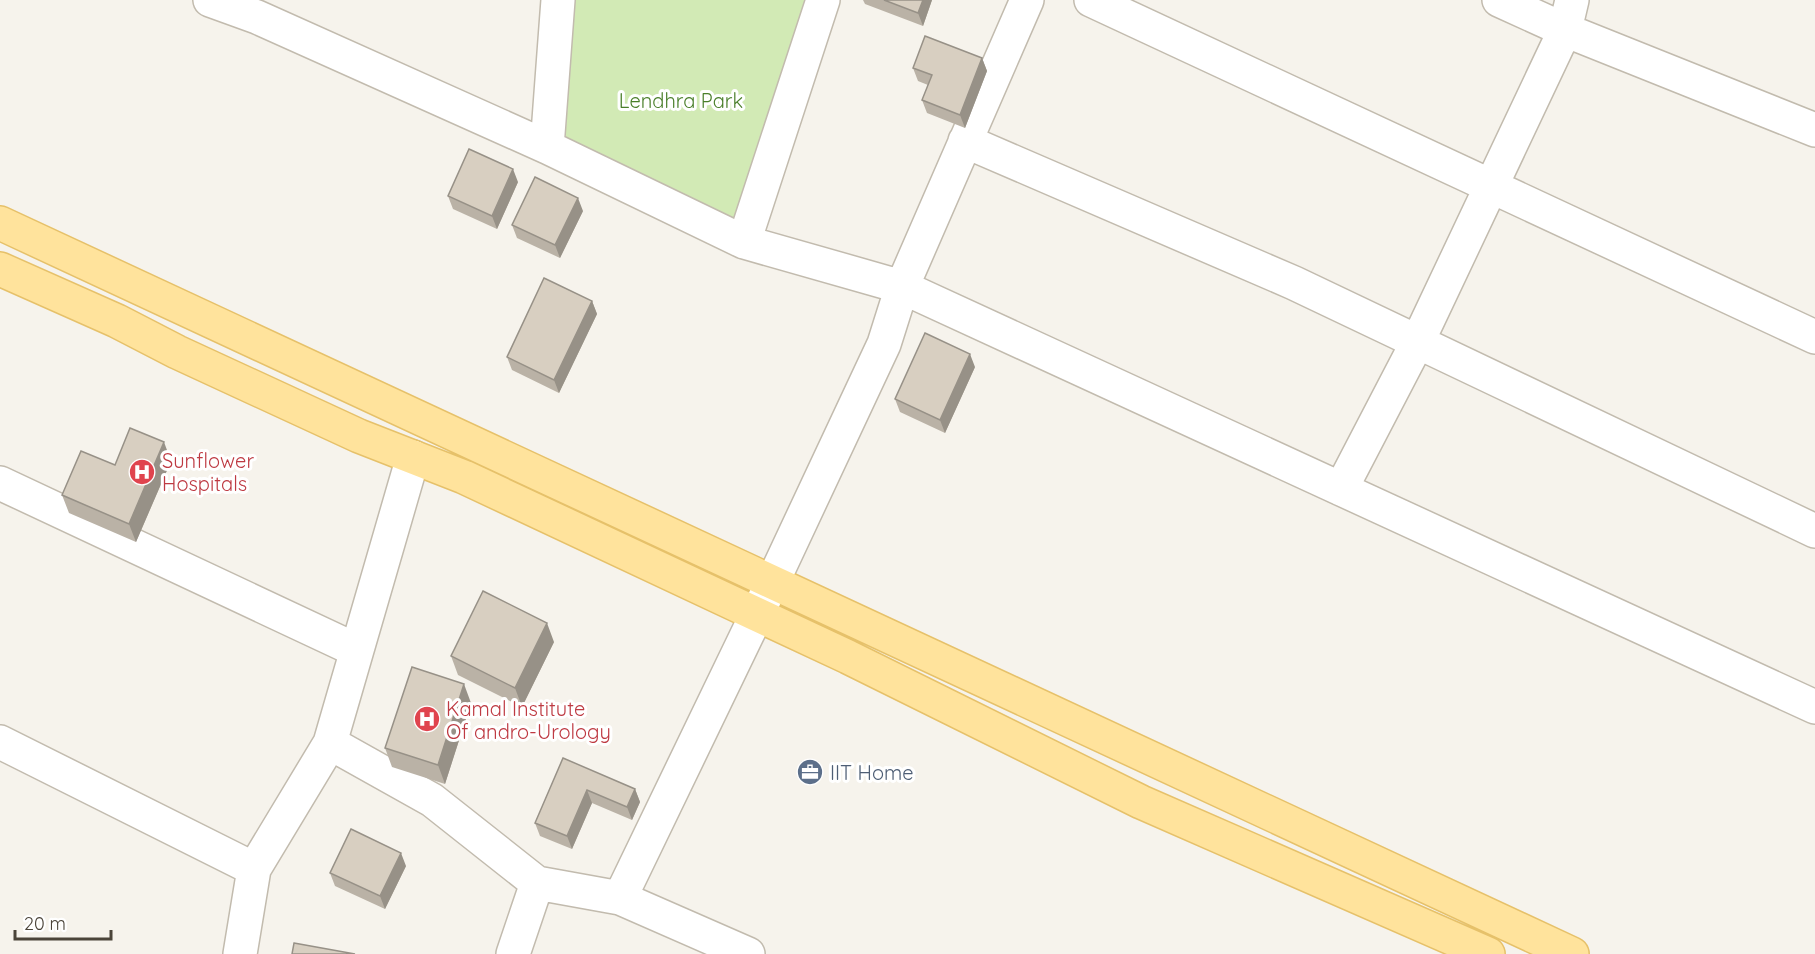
<svg xmlns="http://www.w3.org/2000/svg" width="1815" height="954" font-family="Quicksand,sans-serif">
  <style>
    .green { fill: #d2eab5 }
    .lines { fill: none; stroke-linecap: round; stroke-linejoin: round }
    .minor-casing { stroke: #c2bbae; stroke-width: 36 }
    .major-casing { stroke: #e6c16a; stroke-width: 36 }
    .minor { stroke: #fff; stroke-width: 33 }
    .major { stroke: #ffe39c; stroke-width: 33 }
    .wall { fill: #bab2a6 }
    .shaded-wall { fill: #979187 }
    .building { fill: #d8cfc1; stroke: #979187; stroke-width: 1.5 }
    .labels { text-anchor: middle; dominant-baseline: central; stroke-width: 6; stroke-linejoin: round; paint-order: stroke }
    .park-label { font-size: 20px; fill: #4a7f2a; stroke: #fff }
    .health-label { font-size: 20px; fill: #be3a42; stroke: #fff; text-anchor: start }
    .service-label { font-size: 20px; fill: #4e5e75; stroke: #fff; text-anchor: start }
  </style>
  <rect width="100%" height="100%" fill="#f6f3ec"/>
  <path class="green" d="M575 0H823L744 242 564 156Z"/>
  <g class="lines">
    <g class="minor-casing">
      <path id="minor" d="M210 0 257 17 547 147 744 242 902 287 1815 707
        M1091 0 1815 337
        M1499 0 1565 30 1815 130
        M965 141 1294 283 1815 531
        M547 147 558 0
        M744 242 823 0
        M413 457 330 743 432 800 537 883 620 898 772 583 884 344 902 287 1027 0
        M0 483 356 650
        M1341 489 1418 341 1565 30 1572 0
        M0 742 254 869 330 743
        M620 898 748 954
        M240 954 254 869
        M513 954 537 883"/>
    </g>
    <g class="major-casing">
      <path id="major" d="M0 223 1572 954
        M0 269 117 321 177 352 359 436 464 477 756 614 848 657 1141 802 1488 954"/>
    </g>
    <use href="#minor" class="minor"/>
    <use href="#major" class="major"/>
  </g>
  <path class="wall" d="M863 0H932L923 26 865 4Z
    M982 58 987 71 965 128 927 113 922 100 928 85 918 81 913 68Z
    M518 182 497 229 453 209 448 196Z
    M583 211 560 258 517 238 512 225Z
    M592 301 597 314 559 393 512 370 507 357Z
    M975 367 945 433 900 412 895 399Z
    M171 461 136 542 69 513 62 495 115 465Z
    M554 642 522 707 458 675 451 656Z
    M471 703 445 784 392 767 385 748Z
    M563 758 635 789 640 802 632 820 592 803 572 849 540 836 535 823Z
    M406 866 385 909 335 886 330 873Z"/>
  <path class="shaded-wall" d="M923 0H932L923 26 918 13Z
    M982 58 987 71 965 128 960 115Z
    M513 169 518 182 497 229 492 216Z
    M578 198 583 211 560 258 555 245Z
    M592 301 597 314 559 393 554 380Z
    M970 354 975 367 945 433 940 420Z
    M164 442 171 461 136 542 129 524Z
    M547 623 554 642 522 707 515 688Z
    M464 684 471 703 445 784 438 765Z
    M635 789 640 802 632 820 627 807Z
    M587 790 592 803 572 849 567 836Z
    M401 853 406 866 385 909 380 896Z"/>
  <path class="building" d="M884 0H923L918 13Z
    M925 36 982 58 960 115 922 100 932 75 913 68Z
    M469 149 513 169 492 216 448 196Z
    M535 177 578 198 555 245 512 225Z
    M544 278 592 301 554 380 507 357Z
    M925 333 970 354 940 420 895 399Z
    M130 428 164 442 129 524 62 495 81 451 115 465Z
    M483 591 547 623 515 688 451 656Z
    M412 667 464 684 438 765 385 748Z
    M563 758 635 789 627 807 587 790 567 836 535 823Z
    M351 829 401 853 380 896 330 873Z
    M294 943 355 954H292Z"/>
  <defs>
    <g id="hospital-disc" transform="scale(1.35)"><circle r="9.5" fill="#e0444e" stroke="#fff"/><path d="M-5-5h3v3.5h4V-5h3V5h-3V1.5h-4V5h-3Z" fill="#fff"/></g>
    <g id="office-disc" transform="scale(1.35)"><circle r="9.5" fill="#5c6f8a" stroke="#fff"/><path d="M-6-3h4V-5.5h4V-3h4V5H-6ZM-1-4.5V-3h2v-1.5ZM-6 0V1H6V0Z" fill="#fff"/></g>
  </defs>
  <g fill-rule="evenodd">
    <use href="#hospital-disc" x="142" y="472"/>
    <use href="#hospital-disc" x="427" y="719"/>
    <use href="#office-disc" x="810" y="772"/>
  </g>
  <g class="labels">
    <g class="park-label">
      <text x="681" y="100">Lendhra Park</text>
    </g>
    <g class="health-label">
      <text x="162" y="460">Sunflower<tspan x="162" dy="23">Hospitals</tspan></text>
      <text x="446" y="708">Kamal Institute<tspan x="446" dy="23">Of andro-Urology</tspan></text>
    </g>
    <g class="service-label">
      <text x="830" y="772">IIT Home</text>
    </g>
  </g>
  <path d="M15 930v9h96v-9" fill="none" stroke="#4b4439" stroke-width="3"/>
  <text x="24" y="930" font-size="18" fill="#4b4439" stroke="#ffffff" stroke-width="4.5" paint-order="stroke">20 m</text>
</svg>
